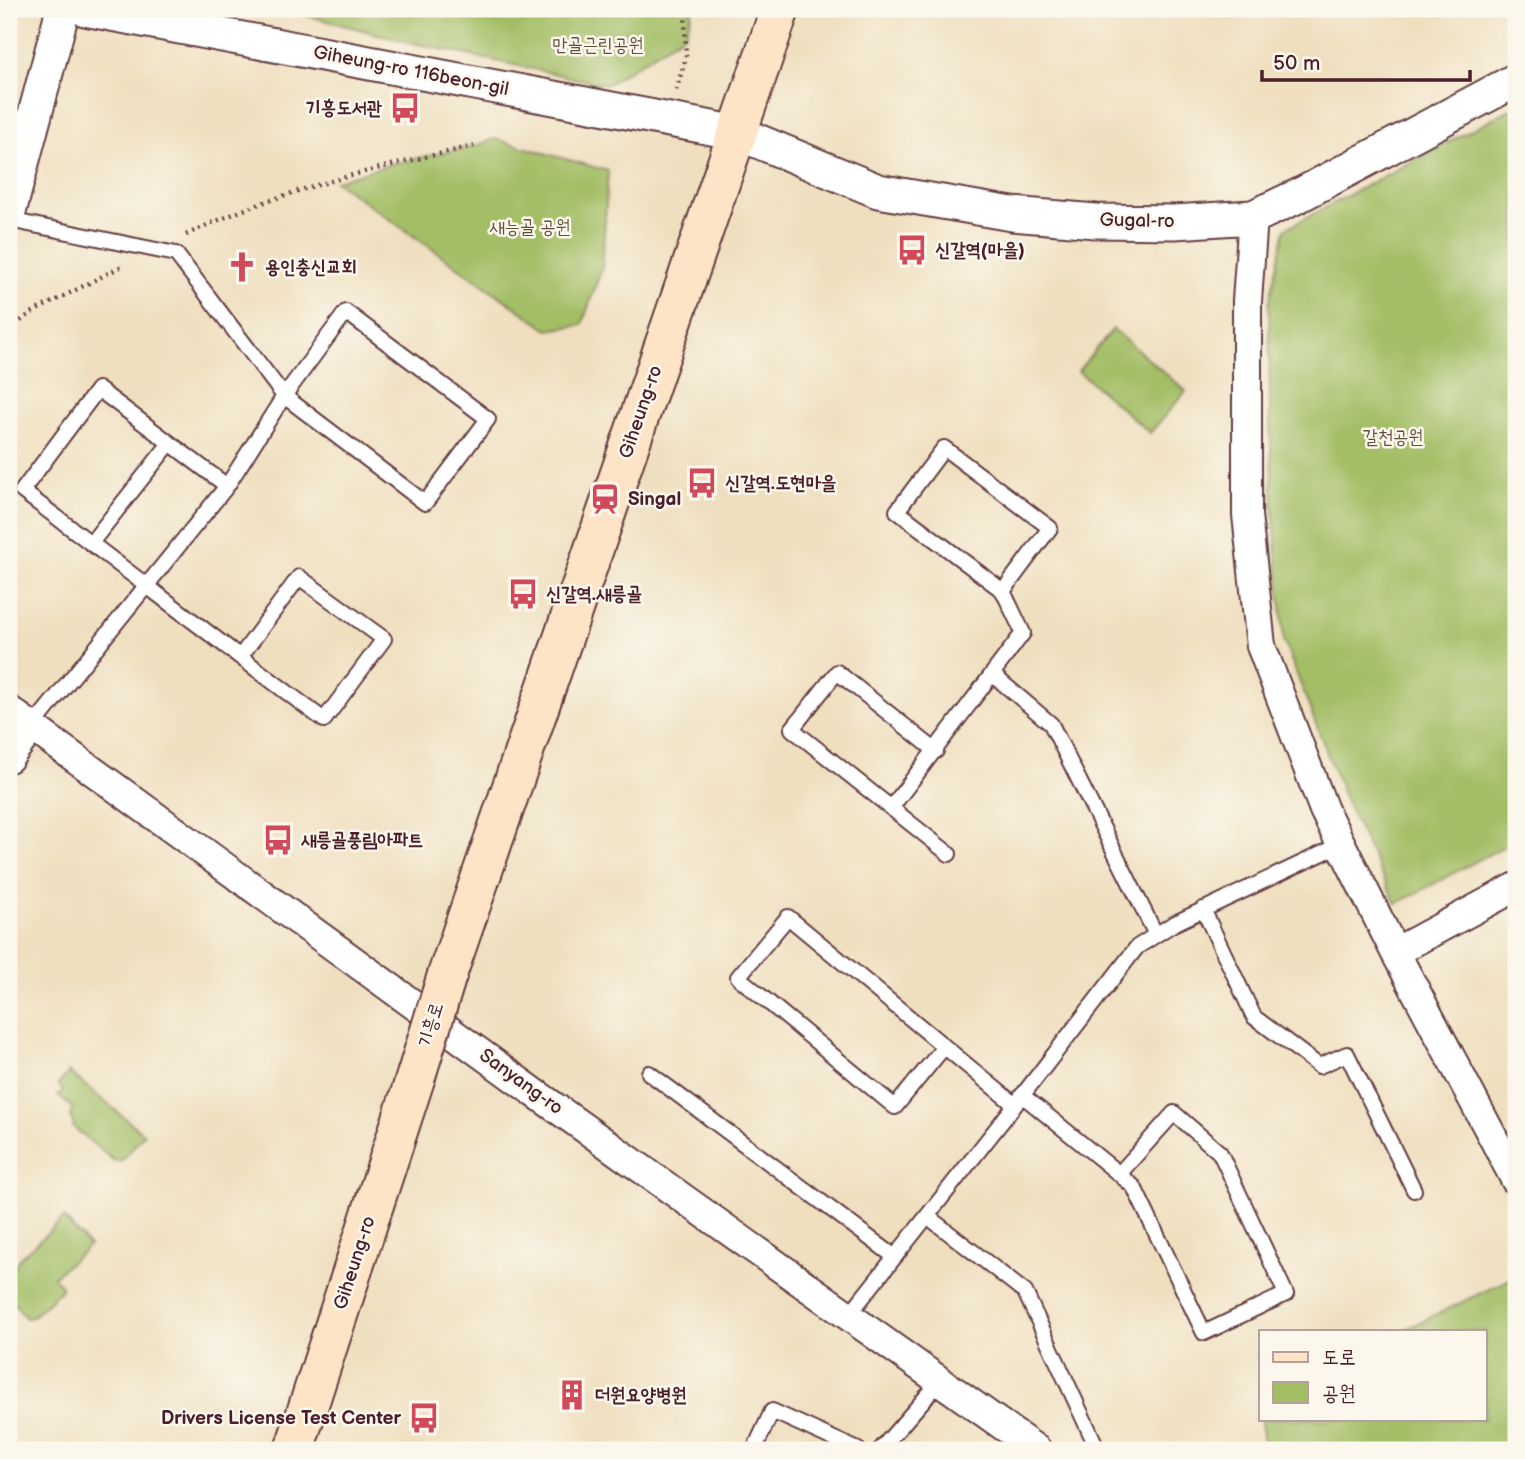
<svg xmlns="http://www.w3.org/2000/svg" width="1525" height="1459" font-family="'Balsamiq Sans','Poor Story',sans-serif">
  <style>
    .green { fill: #a3be65; stroke: #766e48; stroke-width: 2 }
    .lines { fill: none; stroke-linecap: round; stroke-linejoin: round }
    .service-casing { stroke: #633c41; stroke-width: 18 }
    .minor-casing { stroke: #633c41; stroke-width: 32 }
    .tertiary-casing { stroke: #633c41; stroke-width: 37 }
    .secondary-casing { stroke: #633c41; stroke-width: 42 }
    .path { stroke: #633c41; stroke-width: 4.5; stroke-dasharray: 2 5; stroke-linecap: butt }
    .service { stroke: #fff; stroke-width: 14 }
    .minor { stroke: #fff; stroke-width: 28 }
    .tertiary { stroke: #fff; stroke-width: 33 }
    .secondary { stroke: #fee4c6; stroke-width: 38 }
    .secondary-bridge-casing { stroke: #633c41; stroke-width: 42; stroke-linecap: butt }
    .secondary-bridge { stroke: #fee4c6; stroke-width: 38 }
    .labels { text-anchor: middle; dominant-baseline: central; stroke-width: 5; stroke-linejoin: round; paint-order: stroke }
    .park-label { font-size: 19px; fill: #654f3c; stroke: #fbf7ec }
    .street-label { font-size: 19px; fill: #4a1f2b; stroke: #fbf7ec }
    .poi-label { font-size: 19px; font-weight: bold; fill: #4a1f2b; stroke: #fbf7ec; text-anchor: start }
  </style>
  <rect width="100%" height="100%" fill="#fbf7ec"/>
  <filter id="ink" filterUnits="userSpaceOnUse"><feTurbulence type="fractalNoise" baseFrequency=".0143" numOctaves="2"/><feDisplacementMap in="SourceGraphic" scale="14" xChannelSelector="R" yChannelSelector="G"/><feConvolveMatrix kernelMatrix="1 2 1 2 8 2 1 2 1" color-interpolation-filters="sRGB"/></filter>
  <filter id="wash" filterUnits="userSpaceOnUse"><feTurbulence type="fractalNoise" baseFrequency=".00686" numOctaves="4" result="noise"/><feDisplacementMap in="SourceGraphic" scale="28" xChannelSelector="R" yChannelSelector="G"/><feGaussianBlur stdDeviation="1.57" result="paint"/><feColorMatrix in="noise" values="0 0 0 0 0 0 0 0 0 0 0 0 0 0 0 0 0 1.4 0 .05"/><feComposite in="paint" operator="in"/></filter>
  <g filter="url(#wash)">
    <rect width="100%" height="100%" fill="#efdfbf"/>
    <path class="green" d="M281 9H693L685 34 606 85 409 42Z
      M1516 106V840L1396 904 1346 802 1284 641 1273 506 1270 418 1269 304 1285 229Z
      M495 139 608 171 602 267 582 325 548 330 335 181 391 164 474 146Z
      M1113 329 1186 391 1150 433 1078 371Z
      M69 1072 144 1134 121 1162 113 1160 73 1127 74 1125 70 1116 73 1108 58 1096 63 1090 58 1085Z
      M64 1218 89 1246 53 1277 61 1285V1290L32 1317 26 1318 9 1298V1277L14 1267 22 1256Z
      M1516 1276V1450H1265L1258 1402 1261 1400V1419H1485V1331H1402Z"/>
  </g>
  <g filter="url(#ink)">
    <g class="lines">
      <g class="service-casing">
        <path id="service" d="M9 220 176 254 284 396 227 486 32 727
          M346 312 488 419 425 503 284 396Z
          M944 448 1050 528 1003 591 897 511Z
          M227 486 98 389 22 491C123 567 223 645 324 720L384 639 299 577 240 657
          M91 543 170 443
          M992 674 1051 724 1156 935
          M936 751 837 672 792 729 949 854
          M891 808 1023 633 1003 591
          M1203 909 1254 1017 1319 1066 1347 1054 1414 1190
          M944 1047 895 1107 738 977 788 917 1015 1105
          M649 1073 895 1257
          M1022 1095 1119 1174 1134 1187 1204 1333 1286 1294 1220 1153 1174 1113 1119 1174
          M927 1216 1025 1292 1098 1450
          M848 1316 1015 1105 1137 947 1173 924 1342 844
          M754 1450 772 1411 858 1450
          M880 1450 940 1381"/>
      </g>
      <g class="minor-casing">
        <path id="minor" d="M1253 217 1247 301V515L1261 646 1324 810 1395 952 1516 1181
          M9 710 535 1093 1037 1450
          M9 758 32 727
          M1395 952 1516 887"/>
      </g>
      <g class="tertiary-casing">
        <path id="tertiary" d="M85 9 738 133 878 191 1012 214 1096 221 1174 222 1253 217 1300 195 1516 80
          M9 212 63 9"/>
      </g>
      <g class="secondary-casing">
        <path id="secondary" d="M447 975 780 9
          M294 1450 416 1076"/>
      </g>
      <path class="path" d="M676 90 686 58 685 9
        M186 235C276 191 376 168 474 146
        M9 329 33 312 124 265"/>
      <use href="#service" class="service"/>
      <use href="#minor" class="minor"/>
      <use href="#tertiary" class="tertiary"/>
      <use href="#secondary" class="secondary"/>
      <g class="secondary-bridge-casing">
        <path id="secondary-bridge" d="M416 1076 447 975"/>
      </g>
      <use href="#secondary-bridge" class="secondary-bridge"/>
    </g>
  </g>
  <defs>
    <g id="bus-bare" transform="scale(2.415)"><path d="M-5-6H5V4H4V6H2V4H-2V6H-4V4H-5ZM-3.5-4V0h7V-4ZM-3.5 1.2v1.5H-2V1.2ZM2 1.2v1.5H3.5V1.2Z" fill="#d1495b" stroke="#fbf7ec" stroke-width="2.5" paint-order="stroke"/></g>
    <g id="church-bare" transform="scale(2.415)"><path d="M-1.2-6h2.4v3.5h3.3v2.4h-3.3V6h-2.4V-.1h-3.3v-2.4h3.3Z" fill="#d1495b" stroke="#fbf7ec" stroke-width="2.5" paint-order="stroke"/></g>
    <g id="station-bare" transform="scale(2.415)"><path d="M-3-6H3Q5-6 5-4V2Q5 4 3 4L4.5 6H3L1.5 4h-3L-3 6H-4.5L-3 4Q-5 4-5 2V-4Q-5-6-3-6ZM-3.5-4v3h7v-3ZM-3.5 1v1.5H-2V1ZM2 1v1.5H3.5V1Z" fill="#d1495b" stroke="#fbf7ec" stroke-width="2.5" paint-order="stroke"/></g>
    <g id="building-bare" transform="scale(2.415)"><path d="M-4-6H4V6H1V3H-1V6H-4ZM-2.5-4.3h1.7v1.8h-1.7ZM.8-4.3h1.7v1.8H.8ZM-2.5-1h1.7V.8h-1.7ZM.8-1h1.7V.8H.8Z" fill="#d1495b" stroke="#fbf7ec" stroke-width="2.5" paint-order="stroke"/></g>
  </defs>
  <g fill-rule="evenodd">
    <use href="#bus-bare" x="405" y="108"/>
    <use href="#bus-bare" x="912" y="250"/>
    <use href="#church-bare" x="242" y="267"/>
    <use href="#bus-bare" x="702" y="483"/>
    <use href="#station-bare" x="605" y="499"/>
    <use href="#bus-bare" x="523" y="594"/>
    <use href="#bus-bare" x="278" y="840"/>
    <use href="#building-bare" x="572" y="1395"/>
    <use href="#bus-bare" x="424" y="1418"/>
  </g>
  <g class="labels">
    <g class="park-label">
      <text x="598" y="45">만골근린공원</text>
      <text x="530" y="227">새능골 공원</text>
      <text x="1393" y="437">갈천공원</text>
    </g>
    <g class="street-label">
      <text transform="translate(411 71) rotate(11)">Giheung-ro 116beon-gil</text>
      <text transform="translate(1137 221) rotate(1)">Gugal-ro</text>
      <text transform="translate(641 412) rotate(-71)">Giheung-ro</text>
      <text transform="translate(431 1025) rotate(-73)">기흥로</text>
      <text transform="translate(521 1082) rotate(36)">Sanyang-ro</text>
      <text transform="translate(355 1263) rotate(-72)">Giheung-ro</text>
    </g>
    <g class="poi-label">
      <text x="382" y="108" text-anchor="end">기흥도서관</text>
      <text x="935" y="250">신갈역(마을)</text>
      <text x="265" y="267">용인충신교회</text>
      <text x="725" y="483">신갈역.도현마을</text>
      <text x="628" y="499">Singal</text>
      <text x="546" y="594">신갈역.새릉골</text>
      <text x="301" y="840">새릉골풍림아파트</text>
      <text x="595" y="1395">더원요양병원</text>
      <text x="401" y="1418" text-anchor="end">Drivers License Test Center</text>
    </g>
  </g>
  <rect width="1525" height="1459" fill="none" stroke="#fbf7ec" stroke-width="35"/>
  <rect x="1259" y="1330" width="228" height="91" fill="#fbf7ec" stroke="#b4a19f" stroke-width="2"/>
  <rect x="1273" y="1352" width="35" height="10" fill="#fee4c6" stroke="#b4a19f" stroke-width="2"/>
  <text x="1322" y="1364" font-size="21" fill="#4a1f2b">도로</text>
  <rect x="1273" y="1382" width="35" height="21" fill="#a3be65" stroke="#b4a19f" stroke-width="2"/>
  <text x="1322" y="1400" font-size="21" fill="#4a1f2b">공원</text>
  <path d="M1262 70v10h208v-10" fill="none" stroke="#4a1f2b" stroke-width="3.5"/>
  <text x="1273" y="70" font-size="21" fill="#4a1f2b" stroke="#fbf7ec" stroke-width="5" paint-order="stroke">50 m</text>
</svg>
